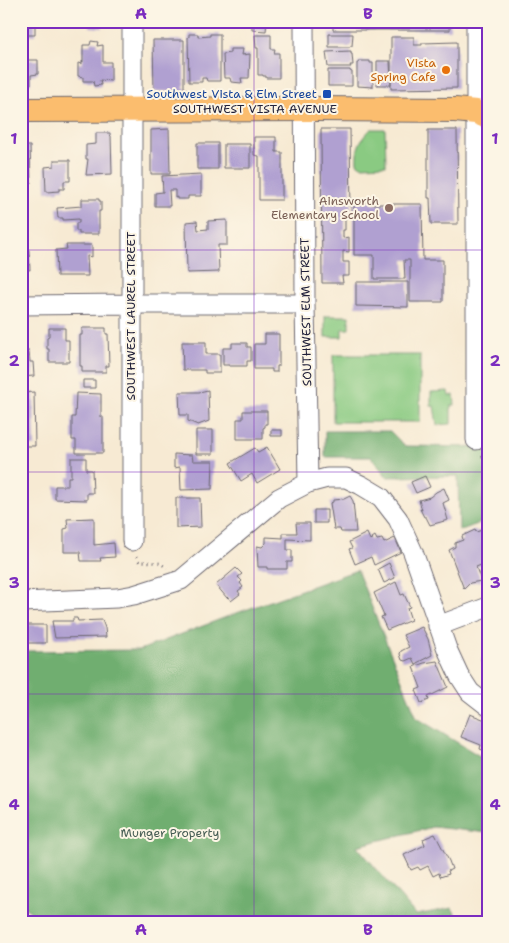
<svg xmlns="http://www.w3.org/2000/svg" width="509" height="943" font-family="'Shantell Sans',sans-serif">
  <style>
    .green { fill: #8aca82; stroke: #56765e }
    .forest { fill: #6fae70; stroke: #486856 }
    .building { fill: #b0a0d1 }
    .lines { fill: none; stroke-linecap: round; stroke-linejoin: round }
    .minor-casing { stroke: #6d6870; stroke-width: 21 }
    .major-casing { stroke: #6d6870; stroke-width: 26 }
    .path { stroke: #6d6870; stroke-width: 2.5; stroke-dasharray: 1 4; stroke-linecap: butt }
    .minor { stroke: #fff; stroke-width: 19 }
    .major { stroke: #fbbd6e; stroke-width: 24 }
    .grid { fill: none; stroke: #7b2cbf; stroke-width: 1; stroke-opacity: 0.55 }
    .food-dot { fill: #e8710a; stroke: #fcf5e5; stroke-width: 2 }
    .transit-dot { fill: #1a4fb4; stroke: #fcf5e5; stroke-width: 2 }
    .education-dot { fill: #8d6e63; stroke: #fcf5e5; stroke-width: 2 }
    .labels { text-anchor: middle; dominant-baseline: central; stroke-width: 4; stroke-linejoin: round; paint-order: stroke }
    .food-label { font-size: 12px; fill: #c56008; stroke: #fcf5e5; text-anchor: end }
    .transit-label { font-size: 12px; fill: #164399; stroke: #fcf5e5; text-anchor: end }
    .street-label { font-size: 12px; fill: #22223b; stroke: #fcf5e5 }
    .education-label { font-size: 12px; fill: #785e54; stroke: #fcf5e5; text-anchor: end }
    .park-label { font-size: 12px; fill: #465d54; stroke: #fcf5e5 }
    .neatline { fill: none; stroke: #7b2cbf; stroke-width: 2 }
    .grid-label { font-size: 16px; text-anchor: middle; font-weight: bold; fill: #7b2cbf }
  </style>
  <rect width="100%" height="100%" fill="#fcf5e5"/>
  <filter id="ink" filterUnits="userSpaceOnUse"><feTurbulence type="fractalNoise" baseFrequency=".02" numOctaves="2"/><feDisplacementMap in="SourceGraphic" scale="10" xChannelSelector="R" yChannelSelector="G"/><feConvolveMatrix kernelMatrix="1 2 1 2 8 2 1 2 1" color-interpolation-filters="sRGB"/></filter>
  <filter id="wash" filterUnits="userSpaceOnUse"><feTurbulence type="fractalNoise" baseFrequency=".0096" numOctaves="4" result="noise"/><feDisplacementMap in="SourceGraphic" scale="20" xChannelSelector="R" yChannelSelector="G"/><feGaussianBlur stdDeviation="1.12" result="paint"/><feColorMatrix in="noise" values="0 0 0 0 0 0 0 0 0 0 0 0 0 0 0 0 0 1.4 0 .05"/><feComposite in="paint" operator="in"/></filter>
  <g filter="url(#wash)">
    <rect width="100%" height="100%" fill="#f7ead3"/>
    <path class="green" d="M371 129H385L386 165 361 166 357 163C356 148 360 139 371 129Z
      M325 316H349V329H342V337H325Z
      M333 355H420V422H333Z
      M448 391 449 396 454 395 455 405H451V424L437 425 434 406H431V392Z"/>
    <path class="forest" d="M325 431H390L405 446 488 447V520L459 531 458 476 387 477 371 457H325Z
      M357 570 417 718 488 761V833L433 827 357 846 416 915 452 908 460 922H45L21 905V651L140 650 234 614Z"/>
    <g id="blocks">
      <path class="building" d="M21 21H35V35H21Z
        M90 21H113V25L102 24V28L90 27Z
        M157 21H170V25H157Z
        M252 21H267L266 31 252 30Z
        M333 21H450V30H333Z
        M189 34H198V37L210 36V34H220V81H207L206 78H202V82H189L188 37H189Z
        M329 34H353L352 46H350V47H329Z
        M255 35H271V49H275L274 53H279V78H266V76H263V75H258V48H256Z
        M391 37H414V45H422V43L457 42V88L391 89Z
        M153 40H184V88H186V92L154 91Z
        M91 41 98 42 97 46 103 45V62H111V81L100 80 101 85 94 86 93 81H83V77L78 76V63L82 64V61L83 62V45H90Z
        M230 49H243L242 55 250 54 249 78H241L242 83 231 82 230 78H224L223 54 230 53Z
        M351 51V54H352L353 65H350L351 67H328L326 52Z
        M21 60H38V74L31 75V84H21Z
        M359 61H370V63H373V87L357 86V63H359Z
        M377 61H390L391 85H377Z
        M328 70H350V71L352 72V86H328Z
        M169 129 170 174H151V130Z
        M321 129H350L351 217H345V230H343V238L349 237V252L343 251V262H349V276H342L343 283H322Z
        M428 130H457L458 224H431L430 198H428Z
        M96 133H110V135L111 136 112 174 86 175 88 159H86V145L96 144Z
        M254 137H276V152H282V200H259V156L254 155Z
        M21 138H24L23 146H30L31 183 21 184Z
        M197 143H218V169H197Z
        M224 144H250V168H224Z
        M54 160H70V181H64V189H59V191L46 192 45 167 54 166Z
        M201 174V196H188V199H177V197L175 198V190H169L170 206H155V193L163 192 162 176Z
        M82 199H99V201H101V211H99V234H79V231H76V223H79V219L63 220V218H58L57 208 82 206Z
        M354 202H372V204H422L423 260H443V302H410V260H404L405 279H374V255H354Z
        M227 220V245H218L219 272 187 273 186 222 197 221 198 230 208 229V221Z
        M21 223H25L26 238 21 239Z
        M66 245H92V257L87 256 88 276H57L56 250 67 249Z
        M21 250H29L30 270 24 269V272H21Z
        M356 282H408V307L356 306Z
        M49 328H65V340H69V362H49V349H47V338L49 337Z
        M82 328H106V334H108L109 366H106V372H82V366H80V335H82Z
        M265 334H279V366H277V372H272V369H254V344H265Z
        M21 337H23L24 351H29L30 362H33L34 376 21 377Z
        M182 342H206V354H220V373H205V370H183Z
        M232 343H247V347H251V361H247V366H229V365H223V348H232Z
        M83 380H95V388H83Z
        M208 390 209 421 198 425 188 421V415H180L179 392H199Z
        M34 392 35 446H21V393Z
        M76 393 101 394V417H103V453H76V440H72V417H75Z
        M243 411H267V424H265V427L263 428V439H237V419H243Z
        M196 430H213V454H196Z
        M271 430H282V436H271Z
        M267 447 280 469 257 483 252 474 241 481 230 463 255 448 258 452Z
        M174 454 192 455 193 461H213L212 489 181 490 180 467 174 468Z
        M71 458H86V470H92L93 493H87V500L55 499V486H68V477H71Z
        M425 476 430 487 416 493 411 482Z
        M444 488 449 500 443 503 448 520 430 525 426 517H424L420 509 422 510 419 500 430 497 436 492Z
        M350 496 353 501 356 532H341L340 529H334L330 503 333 502V500L344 499Z
        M176 498H200L201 527 176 528Z
        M314 510H327V523H314Z
        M94 518V545L114 543 115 557 100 558 101 561H81L80 552H64V529L68 528 67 519Z
        M296 523H310V540L287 539V550H292V562H287V569H267V567H258L257 546 262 547 266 543V537L283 538V533H297Z
        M475 530 476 532 482 530 483 533H484L488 542 486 543 487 550 484 551 485 555 483 556 486 563 476 567 481 581 470 583 464 589 449 550 455 547V543L463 540 462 536Z
        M367 533 370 540 373 539 372 538 375 536 377 540 382 539 384 543 395 538 401 552 374 565 371 557 355 564 349 549 352 548 349 542Z
        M389 563 395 578 384 583 378 569Z
        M236 568 242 574 238 577 242 581 240 583 243 587 238 591 240 594 231 601 228 597 227 598 216 585Z
        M396 582 401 595 404 594 410 607 407 608 411 620 387 630 381 617 384 616 374 593Z
        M73 618H77L78 621 102 620 105 628 106 637 55 638 52 621H73Z
        M21 625H46V643H21Z
        M422 627 428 639 432 655 415 664 412 658 405 661 402 660 400 654 401 651 409 647 403 635Z
        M488 656V678H487L481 659Z
        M437 661 448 687 428 697 429 700 421 703 416 690 421 688 413 667 424 663Z
        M470 714 488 721V752L480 749 481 745 461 737Z
        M435 834 449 861 452 869 448 871 449 874 440 877 439 873 433 876 428 866 420 870 418 867 411 870 404 855 425 845 423 839Z"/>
    </g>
  </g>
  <g filter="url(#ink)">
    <use href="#blocks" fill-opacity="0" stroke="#6d6870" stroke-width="1"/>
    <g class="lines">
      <g class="minor-casing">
        <path id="minor" d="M304 21 305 304 308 483
          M21 305 131 304H305
          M476 440V21
          M132 541V21
          M21 602 117 598 134 595 181 580 279 498 308 483 327 478H346L361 485 381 497 398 519 413 552 447 649 459 675 470 692 488 706
          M438 626 488 607"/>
      </g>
      <g class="major-casing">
        <path id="major" d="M21 110 317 109 455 110 476 112 488 117"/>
      </g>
      <path class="path" d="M482 456 488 466
        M137 556 139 561 160 563 167 568"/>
      <use href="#minor" class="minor"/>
      <use href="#major" class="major"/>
    </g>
  </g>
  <path class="grid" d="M254 21V922M21 250H488M21 472H488M21 694H488"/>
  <circle class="food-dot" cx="446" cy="70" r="5"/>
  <rect class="transit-dot" x="322" y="89" width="10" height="10" rx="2.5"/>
  <circle class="education-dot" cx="389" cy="208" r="5"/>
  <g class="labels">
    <g class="food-label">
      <text x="436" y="63">Vista<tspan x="436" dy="14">Spring Cafe</tspan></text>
    </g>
    <g class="transit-label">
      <text x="317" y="94">Southwest Vista &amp; Elm Street</text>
    </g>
    <g class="street-label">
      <text x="255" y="109">SOUTHWEST VISTA AVENUE</text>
      <text transform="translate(306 312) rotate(-91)">SOUTHWEST ELM STREET</text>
      <text transform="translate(131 316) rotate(-90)">SOUTHWEST LAUREL STREET</text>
    </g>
    <g class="education-label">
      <text x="379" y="201">Ainsworth<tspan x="379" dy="14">Elementary School</tspan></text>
    </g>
    <g class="park-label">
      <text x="170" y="833">Munger Property</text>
    </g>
  </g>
  <rect width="509" height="943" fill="none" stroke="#fcf5e5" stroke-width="55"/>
  <rect x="28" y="28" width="454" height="888" class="neatline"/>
  <g class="grid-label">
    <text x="141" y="19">A</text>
    <text x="368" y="19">B</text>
    <text x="14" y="144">1</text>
    <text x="495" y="144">1</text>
    <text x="14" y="366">2</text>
    <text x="495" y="366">2</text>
    <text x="14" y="588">3</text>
    <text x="495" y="588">3</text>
    <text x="14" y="810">4</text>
    <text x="495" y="810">4</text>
    <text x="141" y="935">A</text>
    <text x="368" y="935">B</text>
  </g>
</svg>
